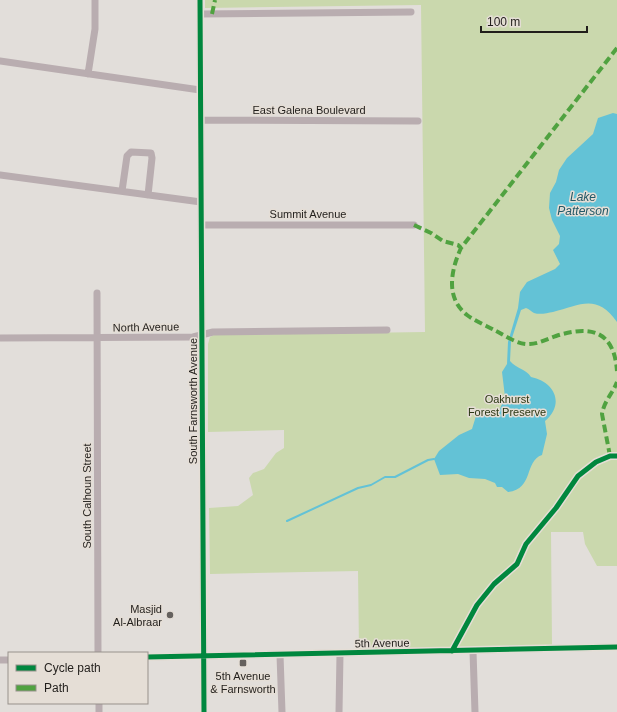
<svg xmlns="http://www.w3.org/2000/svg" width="617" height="712" font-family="Arial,sans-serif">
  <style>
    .green { fill: #cad8ad }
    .water { fill: #63c2d6 }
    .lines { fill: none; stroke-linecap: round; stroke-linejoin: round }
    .stream { stroke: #63c2d6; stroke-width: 2 }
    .minor { stroke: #b9adb0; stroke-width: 7 }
    .quiet { stroke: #50a240; stroke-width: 4; stroke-dasharray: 8 4; stroke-linecap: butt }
    .cycleway-casing { stroke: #e5ded6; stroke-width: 8 }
    .cycleway { stroke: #00873e; stroke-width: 5 }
    .poi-dot { fill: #65615e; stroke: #e5ded6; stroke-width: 1.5 }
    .labels { text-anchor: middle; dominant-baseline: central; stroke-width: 3; stroke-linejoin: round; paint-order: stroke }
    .street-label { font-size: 11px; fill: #211e1b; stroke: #e5ded6 }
    .park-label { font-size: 11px; fill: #2b3814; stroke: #e5ded6 }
    .poi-label { font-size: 11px; fill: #211e1b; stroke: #e5ded6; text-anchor: end }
    .water-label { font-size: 12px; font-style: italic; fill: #235866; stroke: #e5ded6 }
  </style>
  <rect width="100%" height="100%" fill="#e2deda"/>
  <path class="green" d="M205 0H617V566H597L585 544 583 532H551L552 645 359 650 358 571 210 574 209 508 238 506 253 495 249 478 253 473 264 469 276 453 284 448V430L208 432V344L210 337 214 335 425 332 421 5 205 8Z"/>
  <path class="water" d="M613 113 617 114V322C597 293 580 305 553 312 547 313 540 315 534 313 532 312 529 309 526 308L521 310 511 341 510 361C517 369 526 369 531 377 555 382 565 404 545 421L547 434 542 455C524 461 534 489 508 492L502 487H497L495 483 485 479 469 478 458 474 440 475 434 459 439 451 459 435 472 429 476 416 499 411 505 397 502 372 507 364 508 342 518 308 520 292 527 282 555 269 560 264 553 250 559 244 560 236 552 220 549 208 550 193 556 182 559 170 567 158 593 134 598 118Z"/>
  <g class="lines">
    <path class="stream" d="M287 521 358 488 371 485 385 477H395L428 460 434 459"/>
    <path class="minor" d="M200 0 204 712
      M200 14 411 12
      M0 61 200 90
      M88 74 95 29V0
      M201 120 418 121
      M0 175 201 202
      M122 191 127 156 131 152 151 153 152 158 148 195
      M202 225H414
      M97 293 98 653
      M0 338 193 337 213 332 387 330
      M473 651 475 712
      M280 655 282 712
      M147 657 617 647
      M0 660H9
      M99 703V712
      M339 712 340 654"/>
    <path class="quiet" d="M212 14 215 0
      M617 48 461 248C451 270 445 298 467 315 475 321 487 326 496 331 506 336 518 345 530 344 538 344 547 339 556 336 590 325 614 330 617 371
      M414 225 431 233 443 241 458 245 461 248
      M610 456 602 414C604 401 613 393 617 382"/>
    <g class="cycleway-casing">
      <path id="cycleway" d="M200 0 204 712
        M452 651 477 605 494 584 517 564 526 544 556 508 578 476 596 462 610 456H617
        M147 657 617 647"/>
    </g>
    <use href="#cycleway" class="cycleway"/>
  </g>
  <g class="poi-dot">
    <circle cx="170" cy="615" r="4"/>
    <rect x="239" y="659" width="8" height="8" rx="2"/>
  </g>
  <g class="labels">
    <g class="street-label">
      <text x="309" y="110">East Galena Boulevard</text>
      <text x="308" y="214">Summit Avenue</text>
      <text transform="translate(146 327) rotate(-1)">North Avenue</text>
      <text transform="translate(193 401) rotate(-90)">South Farnsworth Avenue</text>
      <text transform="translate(87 496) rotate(-90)">South Calhoun Street</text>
      <text transform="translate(382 643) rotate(-1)">5th Avenue</text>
    </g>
    <g class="park-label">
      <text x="507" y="399">Oakhurst<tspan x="507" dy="13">Forest Preserve</tspan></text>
    </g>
    <g class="poi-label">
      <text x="162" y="609">Masjid<tspan x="162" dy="13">Al-Albraar</tspan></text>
      <text x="243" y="676" text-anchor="middle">5th Avenue<tspan x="243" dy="13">&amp; Farnsworth</tspan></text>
    </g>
    <g class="water-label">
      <text x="583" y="197">Lake<tspan x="583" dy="14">Patterson</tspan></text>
    </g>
  </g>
  <rect x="8" y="652" width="140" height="52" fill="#e5ded6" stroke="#97918b"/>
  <rect x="16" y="665" width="20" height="6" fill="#00873e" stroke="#97918b"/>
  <text x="44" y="672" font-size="12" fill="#211e1b">Cycle path</text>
  <rect x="16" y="685" width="20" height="6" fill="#50a240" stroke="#97918b"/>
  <text x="44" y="692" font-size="12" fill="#211e1b">Path</text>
  <path d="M481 26v6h106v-6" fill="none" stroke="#211e1b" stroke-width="2"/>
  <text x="487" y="26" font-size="12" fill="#211e1b" stroke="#e5ded6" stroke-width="3" paint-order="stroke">100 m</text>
</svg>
